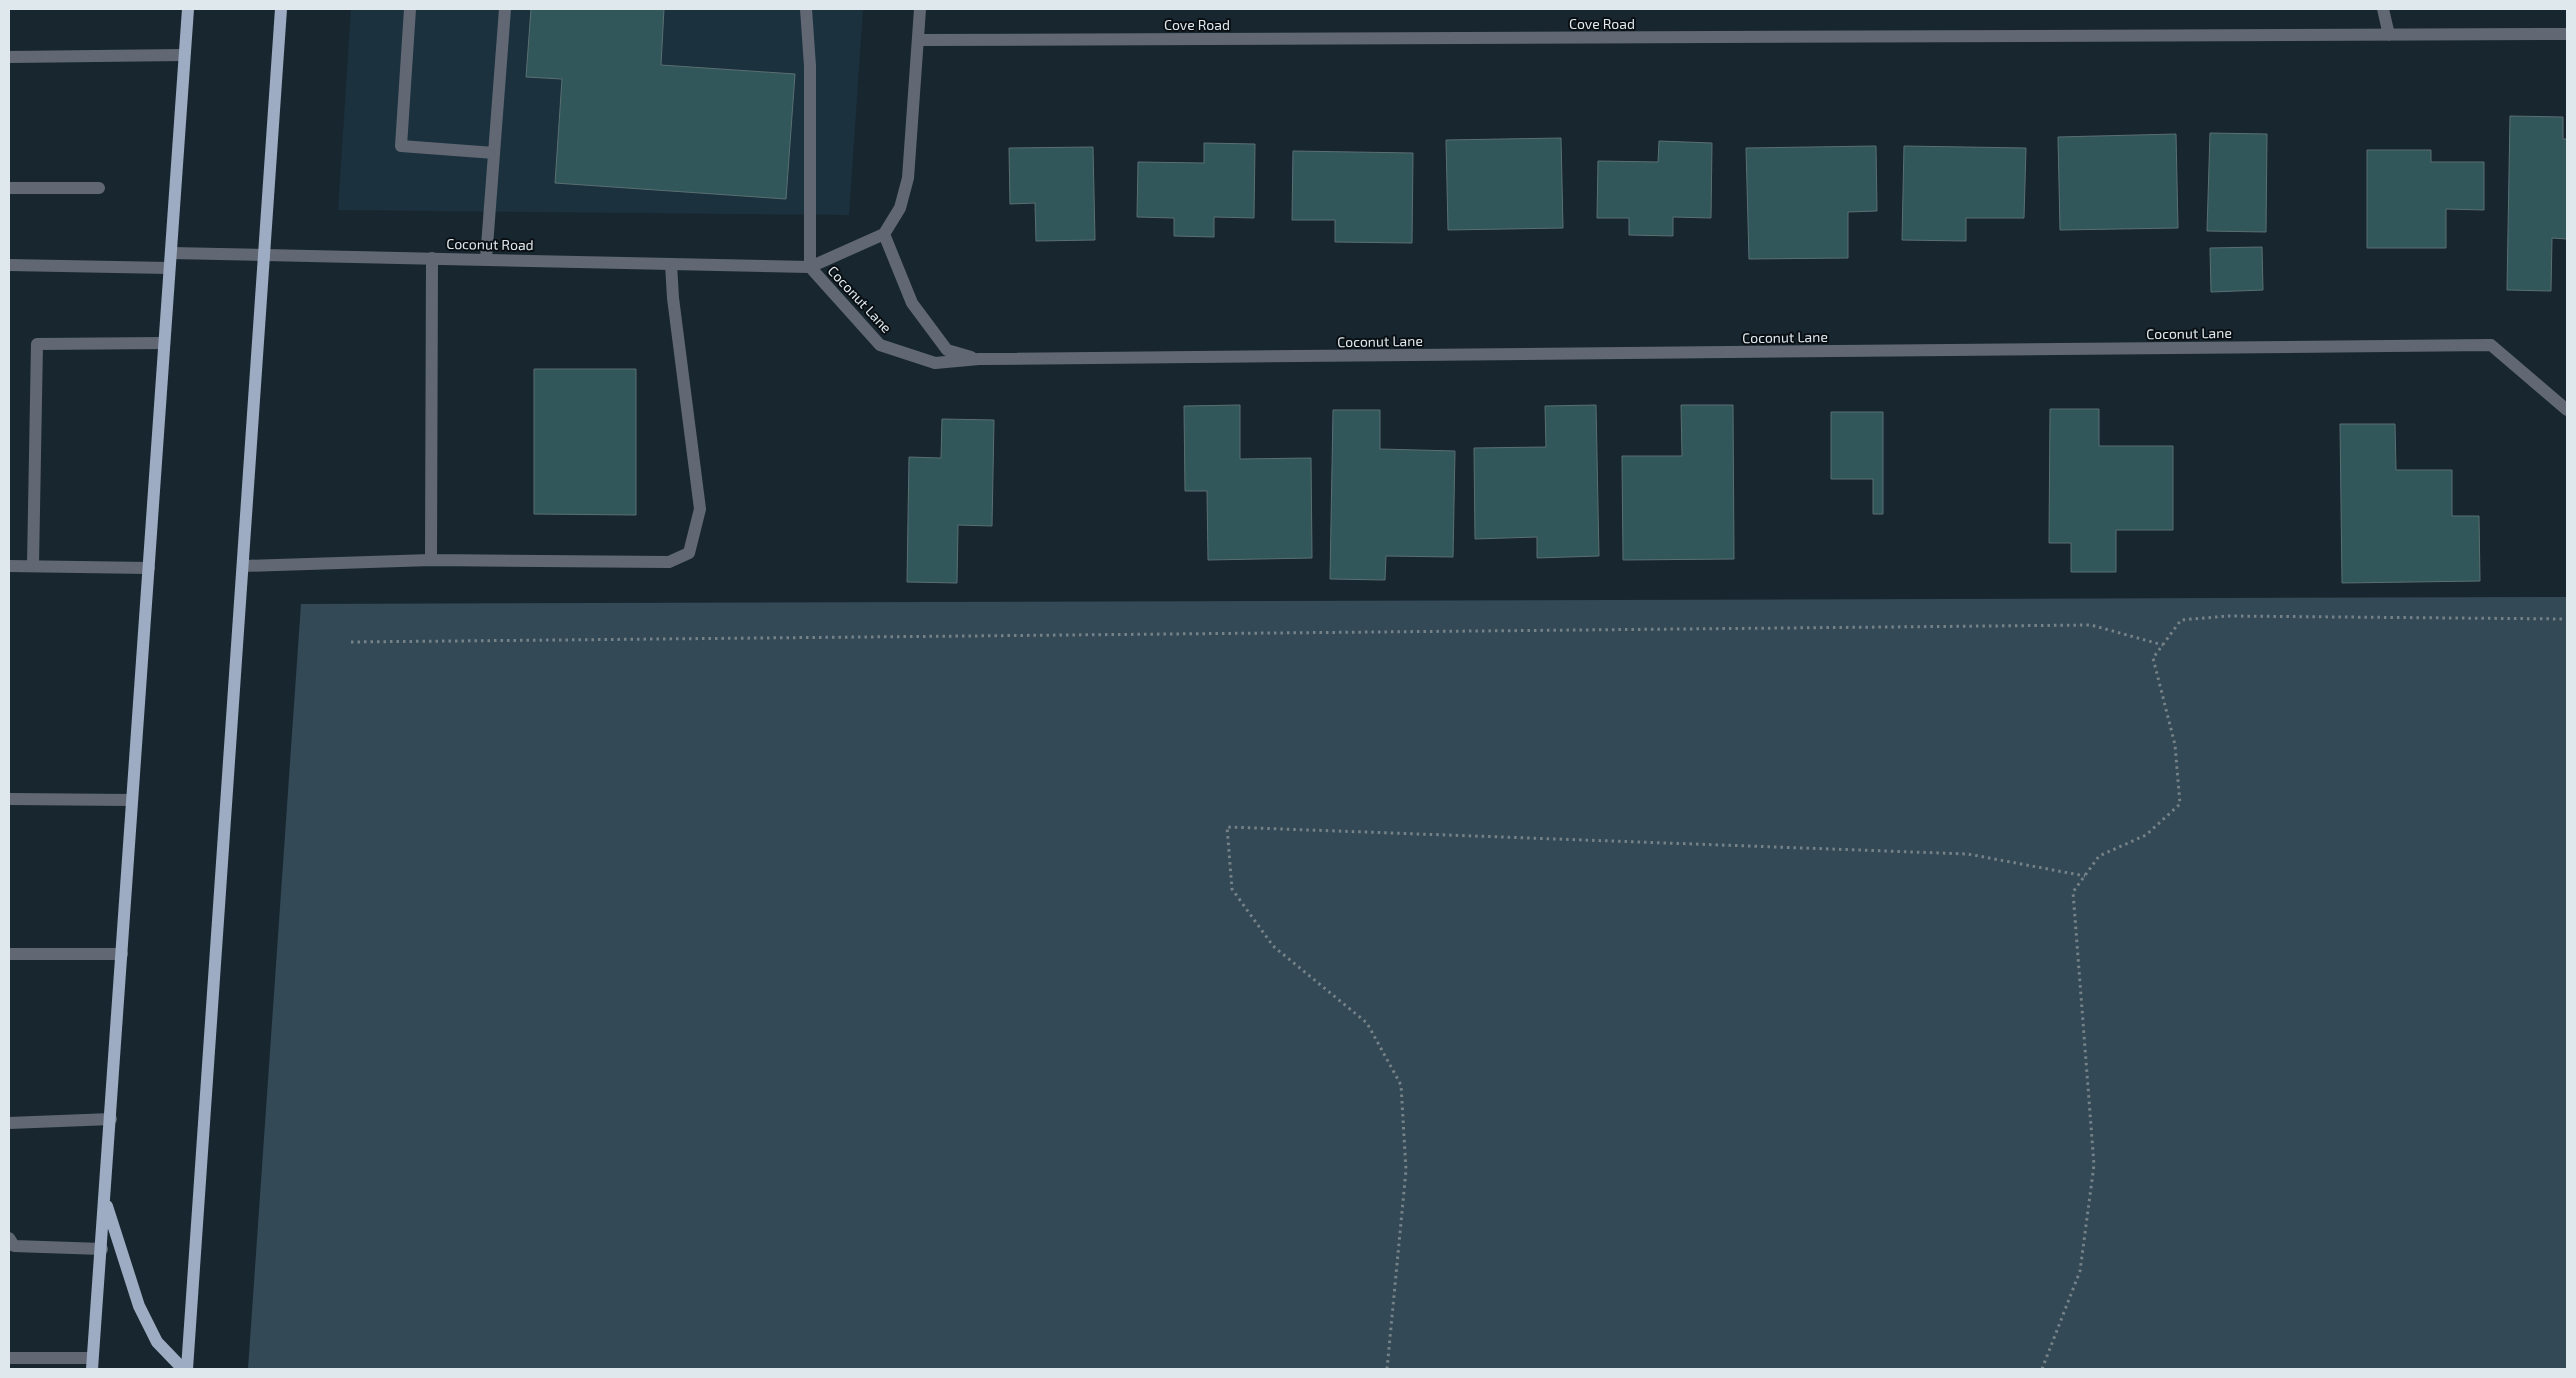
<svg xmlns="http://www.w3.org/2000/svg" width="2576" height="1378" font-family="'Exo 2',sans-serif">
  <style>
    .built { fill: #1b313d }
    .green { fill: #334956 }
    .building { fill: #31575b; stroke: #5a6f72 }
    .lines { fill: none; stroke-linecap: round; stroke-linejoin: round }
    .path { stroke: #758288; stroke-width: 3; stroke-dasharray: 2.5 4; stroke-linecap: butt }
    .service { stroke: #616874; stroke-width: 12 }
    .minor { stroke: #616874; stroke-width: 12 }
    .primary { stroke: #9eacc3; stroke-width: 12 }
    .labels { text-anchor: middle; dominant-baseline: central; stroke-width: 4; stroke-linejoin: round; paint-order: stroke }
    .street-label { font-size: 14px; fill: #dee8ed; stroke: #090f13 }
  </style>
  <rect width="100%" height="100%" fill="#18272f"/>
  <path class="built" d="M351 9H863L849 215 338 210Z"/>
  <path class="green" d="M2567 597V1369H248L301 604Z"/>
  <path class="building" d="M531 9H664L661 65 795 74 786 199 555 183 562 79 526 77Z
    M2510 116 2563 117V139H2567V239L2552 238 2551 291 2507 290Z
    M2210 133 2267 134 2266 232 2207 231Z
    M2176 134 2178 228 2060 230 2058 137Z
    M1561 138 1563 228 1448 230 1446 140Z
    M1659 141 1712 143 1711 218 1673 217V236L1629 235V218H1597L1598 161 1658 162Z
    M1204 143 1255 144 1254 218 1214 217V237L1174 236V218L1137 217 1138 162 1204 163Z
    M1876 146 1877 211 1848 212V258L1749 259 1746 148Z
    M1904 146 2026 148 2024 218H1966V241L1902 240Z
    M1093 147 1095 240 1036 241 1035 203 1010 204 1009 148Z
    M2367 150H2431V162H2484V210L2446 209V248H2367Z
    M1293 151 1413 153 1412 243 1335 242V220H1292Z
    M2262 247 2263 290 2211 292 2210 248Z
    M534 369H636V515L534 514Z
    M1240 405V459L1311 458 1312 558 1208 560 1207 491H1185L1184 406Z
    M1596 405 1599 556 1537 558V537L1475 539 1474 448 1546 447 1545 406Z
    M1681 405H1733L1734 559 1623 560 1622 456H1682Z
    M2050 409H2099V446H2173V530H2116V572H2071V543H2049Z
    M1333 410H1380V449L1455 451 1453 557 1386 556 1385 580 1330 579Z
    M1831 412H1883V514H1873V479H1831Z
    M942 419 994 420 992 526 958 525 957 583 907 582 909 457 941 458Z
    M2340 424H2395L2396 470H2452V516H2479L2480 581 2342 583Z"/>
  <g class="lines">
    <path class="path" d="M351 642 2091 625 2163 645
      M1387 1369 1406 1170 1401 1085 1367 1023 1273 946 1232 889 1227 827 1968 854 2085 876
      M2042 1369 2080 1271 2094 1165 2073 892 2099 856 2146 835 2180 804 2175 745 2153 658 2181 620 2228 616 2567 619"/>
    <path class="service" d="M410 9 401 146 494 153
      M806 9 810 66V267
      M9 57 184 55
      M9 188H99
      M486 259 505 9
      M9 265 169 268
      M431 560 432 258
      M33 565 37 344 164 343
      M9 566 149 568
      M243 566 431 560 669 562 689 553 700 509 673 298 671 264
      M9 799 132 800
      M9 954H122
      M9 1123 111 1119
      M9 1238 14 1246 102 1249"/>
    <path class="minor" d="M2383 9 2389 35
      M918 40 2567 34
      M884 234 912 303 947 350 971 357
      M171 253 810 267 884 234 900 208 908 178 920 9
      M810 267 880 345 935 363 979 359 2491 345 2567 410
      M9 1358H92"/>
    <path class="primary" d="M107 1206 139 1306 157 1342 183 1369
      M92 1369 188 9
      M187 1369 281 9"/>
  </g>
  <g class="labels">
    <g class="street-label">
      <text x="1602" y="23">Cove Road</text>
      <text x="1197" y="24">Cove Road</text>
      <text transform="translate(490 244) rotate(1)">Coconut Road</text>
      <text transform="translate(860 299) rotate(47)">Coconut Lane</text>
      <text transform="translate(2189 333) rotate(-1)">Coconut Lane</text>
      <text transform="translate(1785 337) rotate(-1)">Coconut Lane</text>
      <text transform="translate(1380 341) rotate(-1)">Coconut Lane</text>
    </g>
  </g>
  <rect width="2576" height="1378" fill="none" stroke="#dee8ed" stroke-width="20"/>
</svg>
